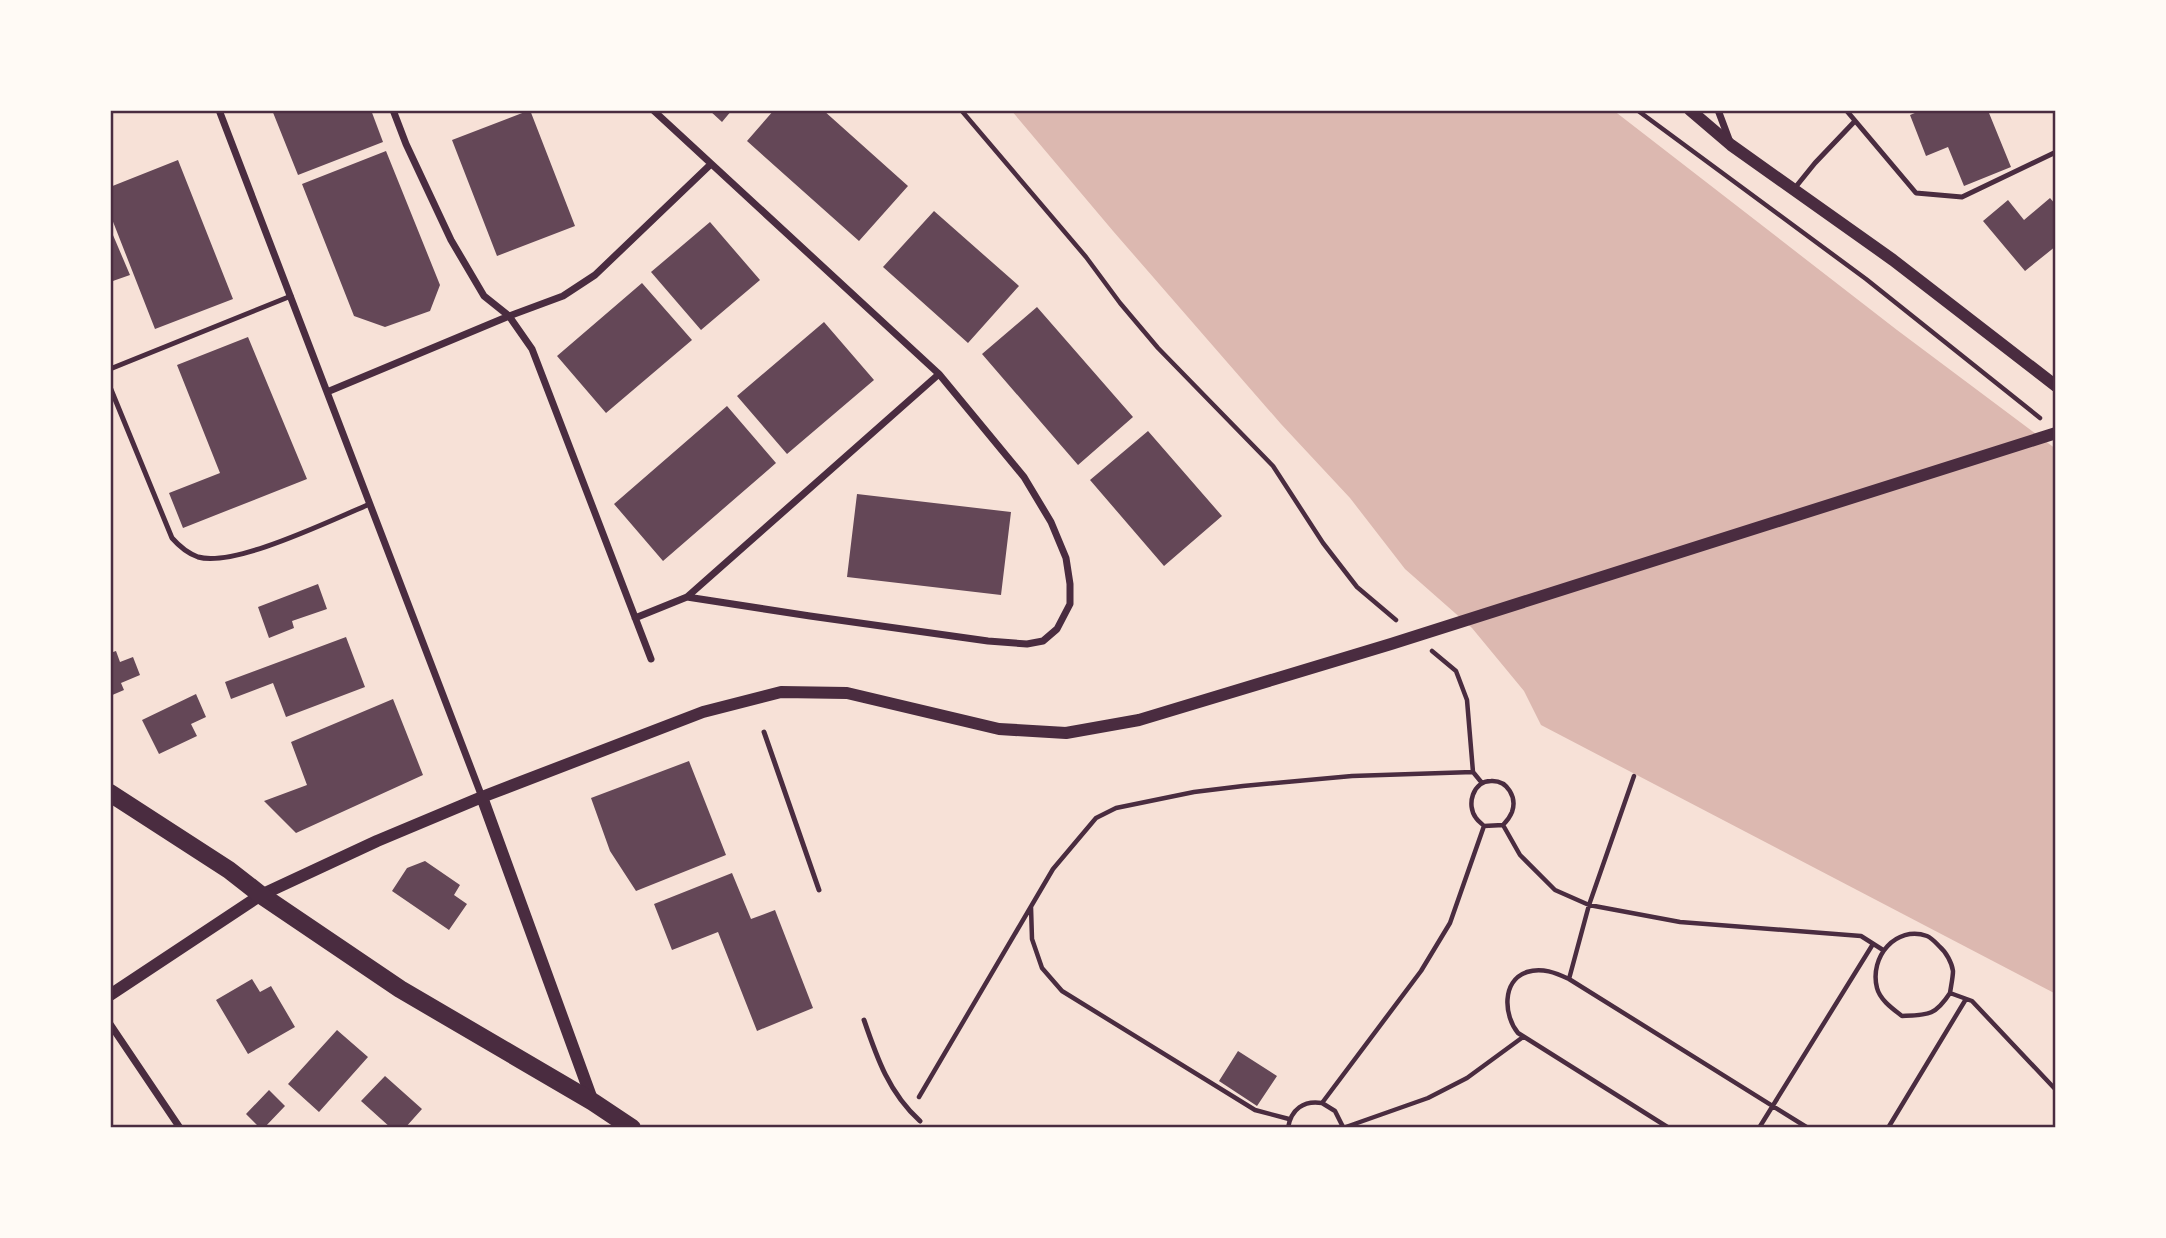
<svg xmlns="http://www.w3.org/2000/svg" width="2166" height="1238" font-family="Roboto,sans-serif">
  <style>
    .water { fill: #dcb8b0 }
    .building { fill: #644757 }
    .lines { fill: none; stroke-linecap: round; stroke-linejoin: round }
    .path { stroke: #4a2c40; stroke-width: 4.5 }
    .service { stroke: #4a2c40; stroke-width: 5 }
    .minor { stroke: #4a2c40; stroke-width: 7 }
    .tertiary { stroke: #4a2c40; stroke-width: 12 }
    .primary { stroke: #4a2c40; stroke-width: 18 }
    .neatline { fill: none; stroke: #4a2c40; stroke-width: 2.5 }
  </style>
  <rect width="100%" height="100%" fill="#f7e1d7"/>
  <path class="water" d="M1011 110H1613L1897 330 2056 449V994L1541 725 1524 691 1472 628 1405 569 1350 498 1281 424 1113 231Z"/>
  <path class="building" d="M272 110H371L383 142 298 175Z
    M530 110 575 226 497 256 452 140Z
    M709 110H732L722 122Z
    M774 110H823L908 186 859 241 747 141Z
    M1922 110H1995L1989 113 2011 167 1964 186 1948 147 1926 156 1910 115Z
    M386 151 440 285 430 311 385 327 354 316 302 184Z
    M178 160 233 299 155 329 110 214V187Z
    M2050 198 2056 205V246L2025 271 1983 221 2008 200 2024 220Z
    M934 211 1019 286 968 343 883 267Z
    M710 222 760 280 701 330 651 272Z
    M110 228 130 275 110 282Z
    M642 283 692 340 606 413 557 356Z
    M1037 307 1133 417 1078 465 982 354Z
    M824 322 874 380 787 454 737 396Z
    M248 337 307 479 183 528 169 493 220 473 177 365Z
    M727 406 776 463 663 561 614 504Z
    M1148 431 1222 516 1164 566 1090 480Z
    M857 494 1011 512 1001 595 847 577Z
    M318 584 327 609 292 621 294 628 269 638 258 607Z
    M346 637 365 687 286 717 273 683 231 699 225 682Z
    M116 651 120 662 133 657 140 675 121 683 124 690 110 696V653Z
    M196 694 206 717 191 724 197 736 159 754 142 720Z
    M393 699 423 775 296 833 264 801 307 785 291 742Z
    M689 761 726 855 636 891 610 851 591 798Z
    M425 861 460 885 454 895 467 904 449 930 392 891 407 868Z
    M732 873 751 919 775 910 813 1008 757 1031 718 932 672 950 654 904Z
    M252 979 260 992 271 986 295 1027 248 1054 216 1000Z
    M337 1030 368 1057 319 1112 288 1084Z
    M1238 1051 1277 1076 1257 1106 1219 1081Z
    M385 1076 422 1109 405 1128H391L361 1101Z
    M269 1090 285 1106 264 1128H260L246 1114Z"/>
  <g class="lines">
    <path class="path" d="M961 110 1086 257 1120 303 1158 348 1273 466 1323 543 1357 587 1396 620
      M1637 110 1866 279 2040 418
      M1432 651 1456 671 1467 700 1473 772 1482 783
      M1634 776 1589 905 1569 979C1556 973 1542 967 1527 972 1501 981 1504 1016 1518 1033L1669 1128
      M1503 825 1484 826C1481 823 1478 821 1476 818 1466 805 1473 781 1491 781 1508 780 1517 798 1512 812 1510 817 1507 821 1503 825L1520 855 1555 890 1589 905 1680 922 1861 936 1883 950
      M1031 907 1032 939 1042 968 1062 991 1255 1110 1289 1119
      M1569 979 1808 1128
      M1950 993C1935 1016 1928 1015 1902 1016 1893 1009 1880 1000 1877 988 1869 957 1896 925 1927 936 1932 938 1936 943 1940 947 1946 952 1952 963 1953 971 1953 977 1951 986 1950 993L1972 1001 2056 1090
      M919 1097 1053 869 1096 818 1116 808 1194 792 1243 786 1352 776 1473 772
      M1343 1127 1335 1111 1322 1103 1421 971 1450 923 1484 826
      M1288 1128C1291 1109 1304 1100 1322 1103
      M1343 1128 1428 1098 1467 1078 1523 1037
      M1759 1128 1873 944
      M1888 1128 1966 999"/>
    <path class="service" d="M1846 110 1916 193 1962 197 2056 152
      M1794 189 1815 163 1855 121
      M110 369 291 296
      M110 387 172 538C179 546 187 553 198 557 234 568 333 519 370 504
      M764 732 819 890
      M864 1020C877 1058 889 1093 920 1121"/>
    <path class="minor" d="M219 110 482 797
      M393 110 406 144 451 240 484 296 509 316 532 349 651 659
      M653 110 939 374 1024 477 1051 522 1066 558 1070 584V604L1057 629 1043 641 1027 644 988 641 810 616 687 597
      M1718 110 1730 142
      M327 392 509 316 563 296 595 275 711 164
      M635 618 687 597 939 374
      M110 1024 180 1128"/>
    <path class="tertiary" d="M1690 110 1731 145 1893 260 2056 386
      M482 797 593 1102
      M110 995 261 895 377 841 482 797 703 712 781 692 847 693 999 729 1066 733 1139 720 1391 644 2056 433"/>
    <path class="primary" d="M110 793 229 870 261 895 400 989 593 1102 632 1128"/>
  </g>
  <rect width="2166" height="1238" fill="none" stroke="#fffaf5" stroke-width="224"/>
  <rect x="112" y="112" width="1942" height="1014" class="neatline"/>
</svg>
